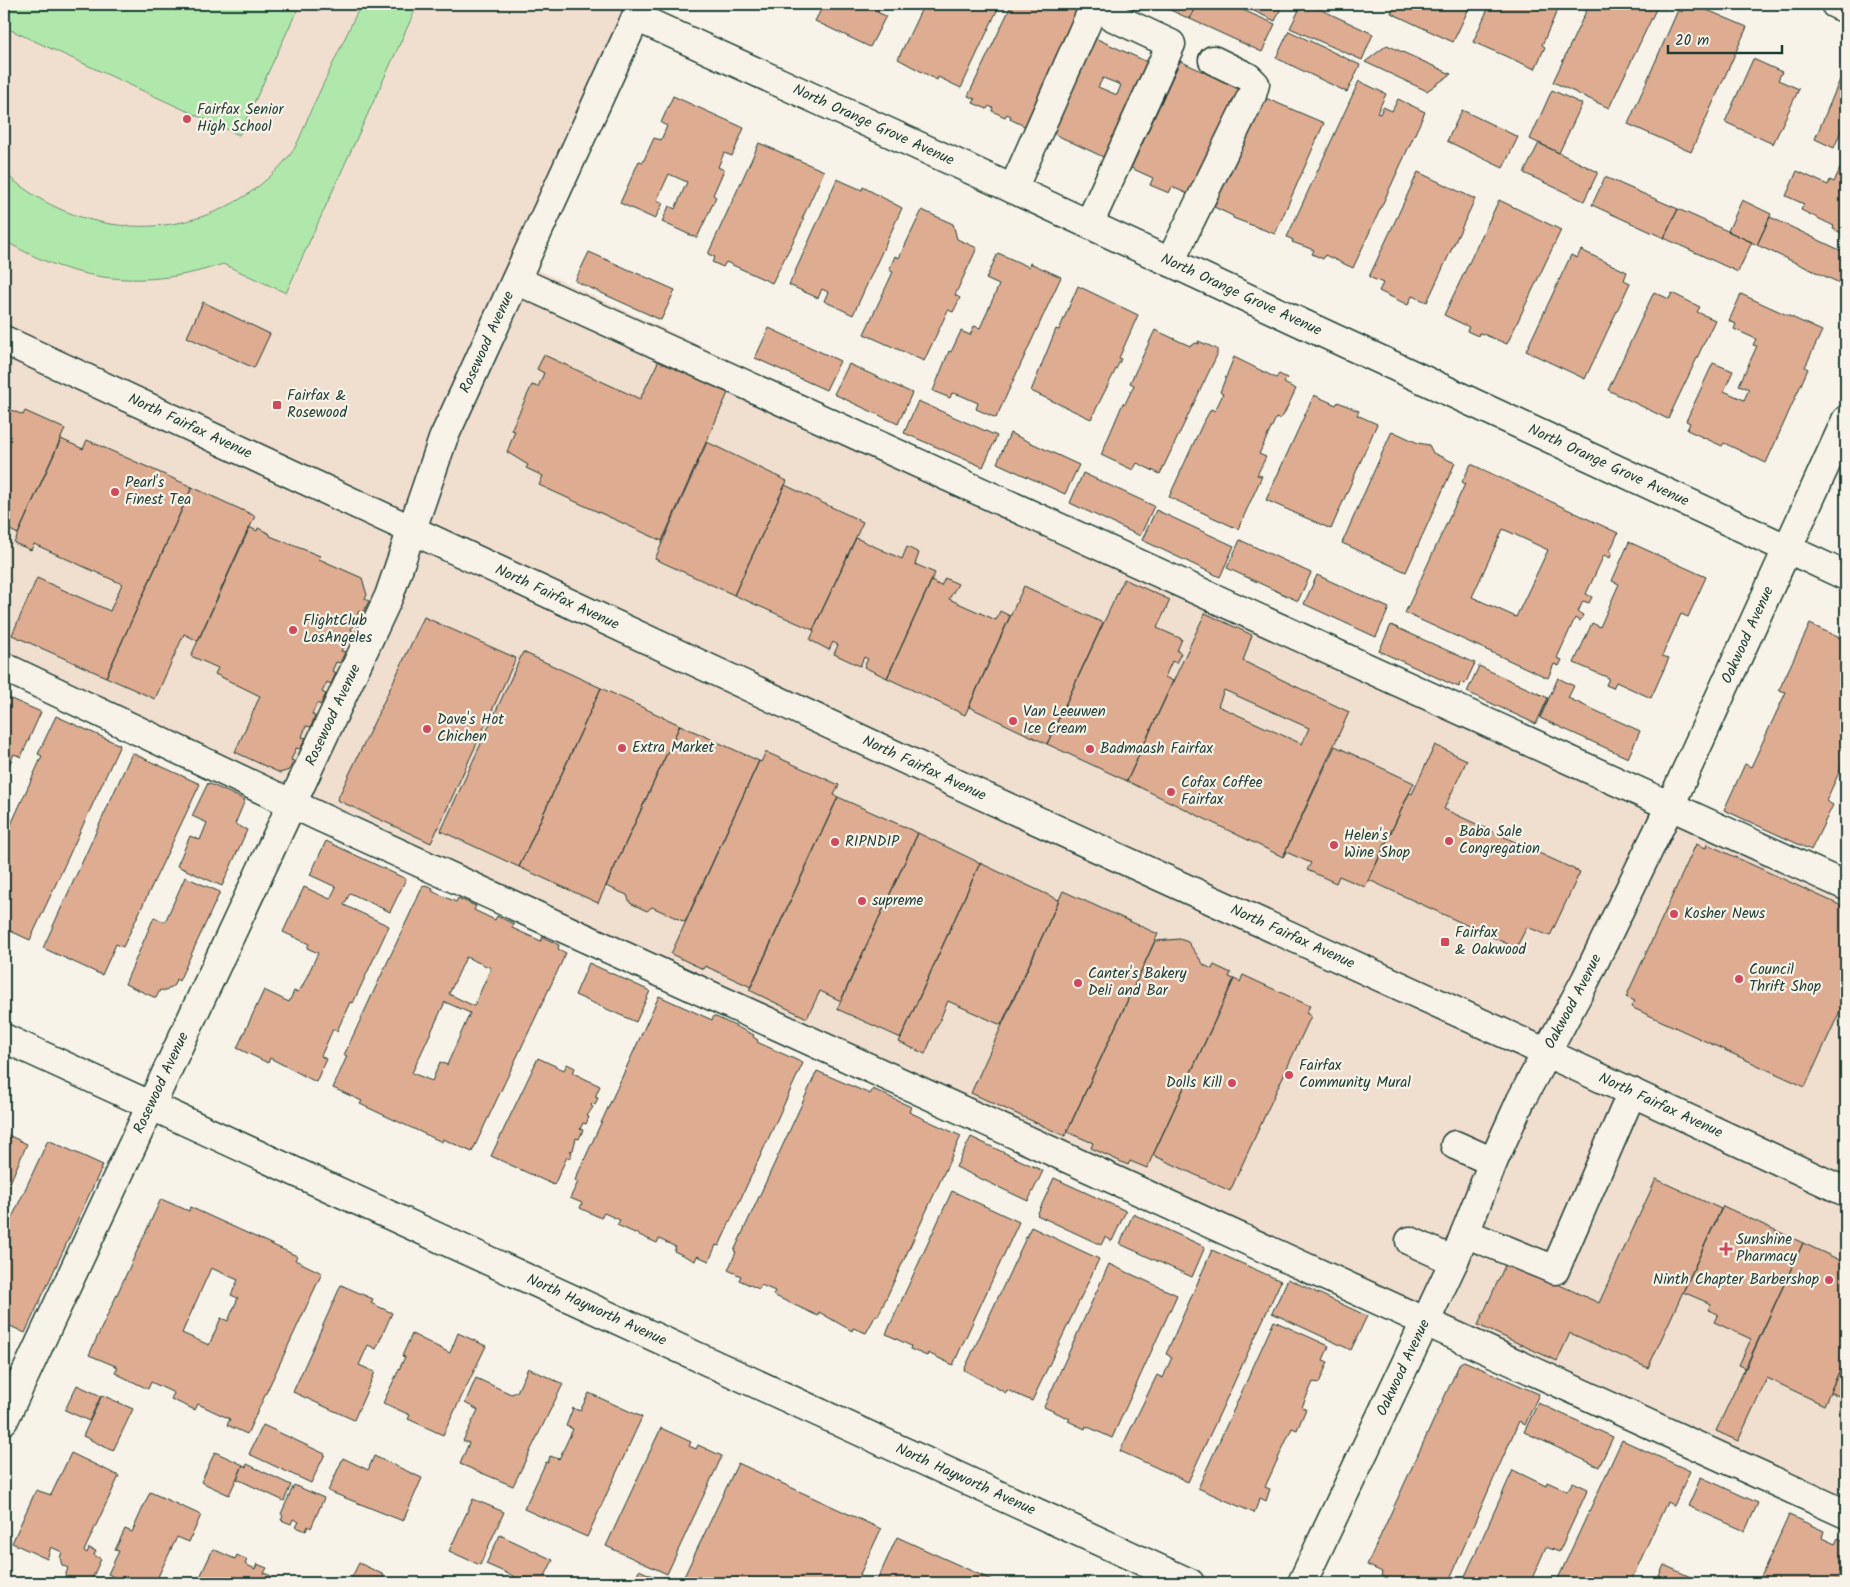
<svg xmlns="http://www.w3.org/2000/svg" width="1850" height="1587" font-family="Kalam,sans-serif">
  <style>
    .built { fill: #f0dece }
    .green { fill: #b0e8ab; stroke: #689270 }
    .building { fill: #deac91; stroke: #1f3d34; fill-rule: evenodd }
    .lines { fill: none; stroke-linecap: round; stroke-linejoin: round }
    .minor-casing { stroke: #1f3d34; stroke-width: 31 }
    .major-casing { stroke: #1f3d34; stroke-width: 31 }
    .minor { stroke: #f7f3e8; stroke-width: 28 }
    .major { stroke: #f7f3e8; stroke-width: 28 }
    .poi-dot { fill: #d1495b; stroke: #f7f3e8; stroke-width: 2 }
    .labels { text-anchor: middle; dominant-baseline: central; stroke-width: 4.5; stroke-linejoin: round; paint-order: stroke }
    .poi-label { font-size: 15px; fill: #1f3d34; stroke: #f7f3e8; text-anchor: start }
    .street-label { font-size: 15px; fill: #1f3d34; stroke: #f7f3e8 }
  </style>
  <rect width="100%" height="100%" fill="#f7f3e8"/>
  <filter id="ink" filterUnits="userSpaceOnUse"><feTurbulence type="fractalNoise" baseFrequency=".02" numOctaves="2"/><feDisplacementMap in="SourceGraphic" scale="10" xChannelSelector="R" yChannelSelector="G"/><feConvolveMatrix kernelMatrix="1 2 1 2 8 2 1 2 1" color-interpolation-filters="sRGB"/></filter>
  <g filter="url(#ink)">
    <path class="built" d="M4 4H635L519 261 1846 882V1521L4 674Z"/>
    <path class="green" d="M4 4H300L239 135 4 27Z
      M361 4H418L286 293 223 264C146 290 74 283 4 240V172C87 249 218 245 290 155 299 143 305 124 311 110 328 75 344 39 361 4Z"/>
    <path class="building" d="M824 4H881L877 12 886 16 870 47 815 21Z
      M924 4H1000L961 88 938 77 937 80 898 59Z
      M1012 4H1067L1084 12 1034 131 1010 119 1011 116 1007 114 1005 117 992 111 993 108 989 106 987 109 973 103 975 99 968 96Z
      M1157 4H1196L1190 19Z
      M1196 4H1229L1275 24 1262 52 1190 19Z
      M1239 4H1283L1275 21Z
      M1302 4H1309L1373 34 1362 60 1290 28Z
      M1395 4H1471L1453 42 1391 13Z
      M1490 4H1560L1542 45 1545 47 1535 69 1473 42Z
      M1588 4H1667L1665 9 1658 5 1609 108 1553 82 1587 9 1585 8Z
      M1679 4H1693L1747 27 1691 152 1628 124 1678 10 1682 12 1684 9Z
      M1289 31 1360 65 1347 92 1276 58Z
      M1095 38 1156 66 1112 161 1052 133ZM1103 78 1121 85 1117 95 1098 87Z
      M1387 45 1451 74 1427 91 1365 62Z
      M1753 59 1782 72 1778 80 1799 89 1773 144 1725 122Z
      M1180 61 1245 91 1195 197 1172 187 1169 193 1150 185 1153 178 1131 168Z
      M1842 75 1846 76V128L1843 126 1834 148 1815 139Z
      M1359 81 1386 94 1377 113 1380 114 1383 107 1392 111 1398 99 1425 112 1353 268 1325 255 1323 259 1312 254 1314 250 1292 242 1293 240 1287 237Z
      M1552 90 1582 104 1559 153 1530 139Z
      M673 96 744 128 732 156 724 153 718 167 724 170 713 195 716 197 697 238 662 222 669 206 675 209 687 182 669 174 657 200 663 203 655 219 620 203 639 161 643 162 654 138 661 140 667 126 661 123Z
      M1263 97 1324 123 1275 234 1233 218V216L1214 207Z
      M1462 110 1518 137 1503 168 1447 141Z
      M759 143 824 171 802 219 804 220 772 283 726 262 723 267 712 262 715 257 708 254Z
      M1539 143 1598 172 1584 201 1524 173Z
      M1846 155V235L1833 229 1834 226 1801 210 1804 204 1786 196 1797 171 1828 185 1830 180 1834 182Z
      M1418 172 1475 199 1427 302 1412 296 1408 305 1379 291 1383 283 1369 277Z
      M1605 177 1678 209 1664 238 1592 205Z
      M837 179 862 190 863 187 902 208 853 315 824 301 828 292 822 289 818 298 789 285Z
      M1499 200 1561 230 1507 344 1483 334 1479 333 1478 336 1467 331 1469 327 1444 315Z
      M1742 200 1771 214 1757 245 1728 231Z
      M1678 209 1752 242 1738 272 1664 238Z
      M922 210 953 224 957 239 977 248 955 295 960 298 953 312 948 310 924 361 864 334 893 272 889 270 895 256 899 258Z
      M1770 217 1846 253 1844 285 1757 245Z
      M1581 250 1627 272 1624 280 1630 283 1585 379 1526 351 1571 255 1577 258Z
      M589 252 675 290 661 320 575 281Z
      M998 253 1029 267 1030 263 1061 277 996 418 976 409 978 403 960 395 952 393 950 398 933 391 949 351 951 352 961 331 970 335 974 326 980 328 999 285 986 279Z
      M1078 286 1138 315 1119 358 1121 359 1091 419 1031 391 1056 329 1059 330Z
      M1654 292 1669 299 1672 293 1700 307 1697 312 1715 320 1668 419 1608 390Z
      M1741 294 1822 331 1805 367 1808 369 1766 463 1724 443 1722 446 1687 430 1690 423 1686 421 1713 363 1733 371 1724 391 1744 400 1749 389 1739 385 1757 346 1753 345 1756 339 1734 329 1736 324 1729 321Z
      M203 302 270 334 254 368 187 337Z
      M769 328 840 361 826 390 755 358Z
      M1155 330 1190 346 1196 343 1199 344 1198 341 1217 349V355L1160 474 1137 463 1133 470 1101 455 1123 403 1125 404 1134 385 1130 383Z
      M544 355 640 399 659 360 728 393 662 541 539 485 543 476 526 468 528 465 507 452 515 431 511 430 532 385 538 387 544 373 537 369Z
      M1234 357 1276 378 1279 374 1287 378 1284 383 1296 389 1283 416 1279 419 1276 418 1259 454 1266 457 1257 475 1262 476 1238 529 1169 497 1202 425 1211 409 1215 411 1223 394 1220 392Z
      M849 364 912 393 898 424 834 394Z
      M1314 395 1336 405 1338 402 1359 411 1357 415 1377 424 1331 529 1266 500Z
      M918 401 997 436 983 467 904 433Z
      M4 407 23 415 25 411 65 429 18 534 4 527Z
      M1392 431 1418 443 1429 445 1433 453 1455 463 1406 572 1342 543Z
      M1010 433 1079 465 1065 494 997 463Z
      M61 439 83 449 87 440 192 487 106 677 12 635 37 578 110 611 122 584 34 544 31 550 14 543Z
      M707 442 787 481 734 595 655 559Z
      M1471 464 1618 533 1610 551 1612 552 1610 558 1604 555 1586 594 1592 597 1589 603 1583 601 1578 612 1583 615 1580 621 1575 618 1557 658 1562 660 1559 666 1554 664 1548 678 1405 613 1465 484 1462 482ZM1503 529 1548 550 1516 617 1472 597Z
      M1083 473 1154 506 1140 536 1070 503Z
      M785 485 863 522 813 630 734 595Z
      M192 487 255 516 198 641 184 634 155 699 106 677Z
      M1156 510 1234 546 1220 577 1142 540Z
      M249 527 257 531 258 528 270 534V536L320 556 319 559 362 578 367 595 365 599 369 601 363 613 359 611 351 630 354 632 349 643 346 642 341 651 345 652 340 663 336 662 332 671 336 673 331 684 327 682 322 692 326 694 320 705 317 703 312 714 315 716 311 727 306 726 302 737 306 738 300 749 296 748 291 760 294 761 289 770 280 773 235 752 260 696 215 674 218 668 191 656Z
      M856 538 902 559 907 547 919 553 915 564 935 573 887 678 864 667 868 659 864 657 860 666 834 654 838 645 833 642 829 650 810 640 814 631 813 630Z
      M1240 540 1311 573 1298 601 1227 568Z
      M1629 542 1706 577 1688 617 1681 614 1662 656 1669 658 1651 698 1616 682 1613 688 1606 685 1609 678 1574 663 1592 623 1600 627 1619 584 1612 581Z
      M1317 575 1389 608 1376 637 1304 604Z
      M945 578 958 584 949 599 996 620 1000 611 1010 616 965 715 887 678 931 581 941 586Z
      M1124 579 1170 600 1157 628 1182 639 1177 651 1181 653 1176 663 1172 661 1165 677 1173 681 1127 781 1047 744Z
      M1024 586 1103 623 1047 744 969 707Z
      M1205 613 1252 635 1243 661 1349 712 1283 857 1127 781ZM1224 690 1309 728 1302 744 1218 706Z
      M424 617 516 658 431 843 337 800Z
      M1810 624 1846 641V757L1826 801 1833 805 1811 850 1724 810 1745 764 1751 767 1786 692 1779 690Z
      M1391 625 1475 663 1465 684 1460 682 1459 687 1449 683 1379 651Z
      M523 652 601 688 519 867 441 831Z
      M1479 666 1548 698 1536 724 1467 692Z
      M1558 678 1574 686 1568 698 1640 731 1628 758 1540 718Z
      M601 688 680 725 598 903 519 867Z
      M4 696 41 712 21 757 14 754 4 777Z
      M56 716 120 745 30 940 6 929 4 932V840L42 756 38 754Z
      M680 725 759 761 685 922 652 907 647 911 630 903 627 895 606 886Z
      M1435 745 1467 760 1444 809 1580 872 1550 936 1527 927 1516 948 1369 880 1409 793 1412 794Z
      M1335 746 1414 783 1365 887 1339 876 1336 883 1307 870 1311 863 1286 852 1283 857Z
      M766 752 839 785 834 795 838 797 751 987 705 966 703 969 671 954 759 761 761 762Z
      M132 753 200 784 123 947 116 944 102 975 43 948Z
      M208 783 245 800 235 824 247 830 222 886 177 866 190 836 200 840 207 823 192 816Z
      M838 797 918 833 841 1001 820 991 807 1018 749 990Z
      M918 833 980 863 901 1038 837 1009Z
      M326 841 406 879 390 912 350 893 344 905 389 926 353 1003 350 1002 337 1031 333 1029 321 1056 326 1059 316 1082 270 1058 268 1063 237 1048 264 990 289 1002 294 991 298 992 300 988 301 989 318 953 307 948 309 944 283 932 304 887 330 899 336 887 310 875Z
      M1696 844 1706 848 1707 844 1846 908V998L1805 1087 1631 1007 1635 1001 1626 997Z
      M980 863 1059 900 1001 1025 948 1001 925 1054 899 1042Z
      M185 877 220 892 179 981 176 979 174 985 166 991 160 990 156 998 125 984 154 917 165 922Z
      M425 885 433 888 432 891 456 902 458 898 476 906 474 910 495 920 497 916 514 924 512 928 541 941 543 937 559 945 558 949 566 953 472 1152 443 1139 442 1142 360 1104 362 1101 333 1088 347 1056 344 1055 423 886ZM466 957 491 968 474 1006 449 994ZM445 1002 470 1013 447 1065 440 1062 432 1081 412 1073Z
      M1063 891 1158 934 1065 1136 971 1093Z
      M1180 939 1188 942 1204 965 1212 969 1214 965 1231 973 1229 977 1234 979 1147 1168 1130 1161 1128 1165 1091 1148 1093 1143 1067 1132 1155 941Z
      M589 963 650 991 636 1022 575 995Z
      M1243 975 1310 1006 1306 1013 1311 1016 1230 1191 1153 1155 1234 979 1240 982Z
      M659 996 712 1020 714 1016 754 1035 753 1037 758 1040 757 1042 803 1063 719 1246 716 1245 709 1261 697 1256 695 1261 674 1251 676 1247 659 1239 657 1243 617 1225 620 1220 604 1213 601 1218 580 1208 582 1203 570 1198 578 1182 575 1180Z
      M538 1058 564 1070 567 1064 575 1068 573 1073 600 1086 595 1097 598 1098 595 1105 592 1103 591 1106 593 1107 587 1116 589 1117 586 1124 583 1123 580 1129 583 1130 579 1139 576 1138 573 1150 570 1151 572 1152 570 1158 567 1157 554 1185 491 1156Z
      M817 1071 870 1094 873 1089 911 1107 909 1112 961 1136 878 1316 876 1315 866 1333 853 1328 852 1331 819 1312 818 1316 773 1295 775 1291 761 1285 759 1289 739 1280 741 1276 728 1270 736 1252 734 1251Z
      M4 1133 27 1144 4 1196Z
      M971 1137 1043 1171 1028 1201 956 1167Z
      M48 1140 103 1165 25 1333 4 1323V1235Z
      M1054 1178 1126 1211 1112 1241 1105 1237 1101 1245 1037 1215Z
      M1656 1179 1721 1209 1648 1368 1570 1333 1557 1361 1478 1325 1507 1261 1599 1303Z
      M952 1191 1019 1222 953 1365 928 1353 927 1356 910 1349 911 1346 886 1334Z
      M161 1199 189 1211 190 1207 297 1256 295 1260 322 1273 247 1434 227 1425 230 1419 198 1404 195 1410 171 1399 174 1393 151 1382 148 1389 115 1373 118 1367 89 1355ZM211 1268 238 1280 231 1295 238 1298 228 1321 221 1318 209 1345 182 1333Z
      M1723 1206 1803 1243 1746 1368 1739 1365 1751 1339 1714 1322 1718 1314 1708 1310 1711 1304 1683 1292Z
      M1133 1214 1205 1247 1192 1277 1120 1244Z
      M1031 1227 1099 1259 1032 1401 1007 1390 1006 1393 964 1370Z
      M1803 1243 1846 1263V1357L1824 1405 1767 1378 1738 1441 1716 1431Z
      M1212 1250 1281 1281 1188 1482 1120 1451 1157 1375 1163 1378 1172 1357 1166 1354Z
      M1109 1264 1177 1295 1112 1438 1086 1426 1085 1429 1068 1421 1070 1419 1044 1407Z
      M1288 1279 1367 1316 1351 1350 1272 1313Z
      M341 1285 373 1299 371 1303 392 1313 376 1349 368 1345 359 1365 375 1372 354 1420 293 1392Z
      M1274 1321 1329 1346 1323 1360 1328 1362 1319 1383 1313 1382 1302 1407 1306 1409 1297 1430 1292 1428 1265 1487 1270 1489 1266 1501 1260 1498 1254 1513 1198 1488Z
      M458 1333 486 1346 443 1435 408 1419 410 1415 383 1403 405 1357 402 1356 412 1334 450 1353Z
      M1846 1357V1399L1830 1392Z
      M1464 1361 1539 1394 1525 1425 1519 1421 1448 1583H1397L1381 1576 1382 1572 1367 1565 1460 1363Z
      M528 1368 563 1384 513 1486 460 1464 469 1443 463 1441 478 1410 465 1403 476 1378 511 1394 517 1392Z
      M77 1385 101 1396 89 1421 65 1410Z
      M589 1393 642 1417 587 1537 524 1509 546 1462 548 1463 550 1456 559 1459 573 1429 566 1426 573 1408 580 1411Z
      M102 1395 133 1409 113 1451 83 1436Z
      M1538 1403 1613 1437 1599 1467 1524 1432Z
      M263 1425 325 1454 311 1483 249 1454Z
      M661 1428 691 1442 689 1446 696 1449 698 1445 722 1456 667 1574 606 1546Z
      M1622 1440 1690 1471 1674 1506 1667 1502 1630 1583H1556Z
      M215 1452 243 1465 229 1495 201 1482Z
      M71 1453 119 1476 84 1551 87 1553 89 1548 96 1551 94 1555 101 1559 90 1583 69 1581 65 1576 68 1568 62 1565 60 1558 62 1552 51 1547 47 1559 12 1543 36 1490 51 1495Z
      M374 1456 422 1478 403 1521 328 1491 343 1458 368 1470Z
      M738 1463 881 1529 856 1583H681Z
      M247 1464 291 1485 284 1501 237 1479 243 1465 246 1467Z
      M1513 1470 1546 1486 1547 1482 1567 1491 1573 1482 1588 1489 1559 1552 1546 1547 1530 1583H1462Z
      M1701 1477 1758 1503 1745 1531 1688 1506Z
      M294 1485 324 1498 311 1528 308 1526 306 1531 296 1527 299 1522 293 1519 291 1524 281 1520 283 1516 281 1514Z
      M150 1492 201 1515 189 1542 177 1537 155 1583H119L120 1580 108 1574 119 1551 115 1550 125 1529 132 1532Z
      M473 1499 504 1512 480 1565 449 1551Z
      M1789 1515 1824 1531 1822 1538 1835 1544 1838 1538 1846 1542V1583H1763L1764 1581 1760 1579Z
      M500 1535 553 1560 545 1576 555 1581 554 1583H529L486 1564Z
      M897 1537 996 1582 995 1583H876Z
      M213 1549 235 1559 237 1555 247 1560 245 1564 255 1569 257 1564 267 1568 264 1573 271 1576 267 1583H213L200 1577Z
      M359 1563 384 1575 381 1583H349Z
      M1664 1565 1704 1583H1656Z
      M639 1570 668 1583H633Z
      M444 1577 458 1583H441Z"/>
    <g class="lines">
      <g class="minor-casing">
        <g id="minor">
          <path d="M1835 4 1846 9"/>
          <path id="s1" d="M636 17 1013 189 1846 576"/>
          <path d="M1013 189 1095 4"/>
          <path d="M1089 224 1171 44 1111 16"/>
          <path d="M1170 262 1252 95 1255 84 1248 77 1213 60"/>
          <path d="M516 280 1846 886"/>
          <path d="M4 667 320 817 1846 1514"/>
          <path id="s2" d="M4 1038 1190 1583"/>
          <path d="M1455 1145 1493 1162"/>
          <path d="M1465 1233 1555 1270 1632 1092"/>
          <path d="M1410 1241 1454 1261"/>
          <path id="s3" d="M4 1420 389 596 443 439 642 4"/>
          <path id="s4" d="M1302 1583 1454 1261 1493 1162 1521 1100 1585 981 1670 806 1846 420"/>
        </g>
      </g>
      <g class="major-casing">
        <g id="major">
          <path id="s5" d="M4 340 981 795 1547 1053 1846 1192"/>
        </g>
      </g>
      <use href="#minor" class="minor"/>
      <use href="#major" class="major"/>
    </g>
  </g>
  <g class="poi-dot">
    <circle cx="187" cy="119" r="5"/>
    <rect x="272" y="400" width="10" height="10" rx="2.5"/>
    <circle cx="115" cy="492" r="5"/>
    <circle cx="293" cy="630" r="5"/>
    <circle cx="1013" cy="721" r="5"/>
    <circle cx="427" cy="729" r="5"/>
    <circle cx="622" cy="748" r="5"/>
    <circle cx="1090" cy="749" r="5"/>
    <circle cx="1171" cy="792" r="5"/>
    <circle cx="1449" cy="841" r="5"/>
    <circle cx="835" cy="842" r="5"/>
    <circle cx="1334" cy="845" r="5"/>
    <circle cx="862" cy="901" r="5"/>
    <circle cx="1674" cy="914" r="5"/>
    <rect x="1440" y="937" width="10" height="10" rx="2.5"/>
    <circle cx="1739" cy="979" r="5"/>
    <circle cx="1078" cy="983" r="5"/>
    <circle cx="1289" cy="1075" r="5"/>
    <circle cx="1232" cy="1083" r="5"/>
    <path d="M1723.5 1241.5h5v5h5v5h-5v5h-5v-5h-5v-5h5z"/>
    <circle cx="1829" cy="1280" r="5"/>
  </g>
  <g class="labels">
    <g class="poi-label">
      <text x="197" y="110">Fairfax Senior<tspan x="197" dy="17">High School</tspan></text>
      <text x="287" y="396">Fairfax &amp;<tspan x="287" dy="17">Rosewood</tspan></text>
      <text x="125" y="483">Pearl's<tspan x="125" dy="17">Finest Tea</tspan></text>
      <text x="303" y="621">FlightClub<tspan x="303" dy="17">LosAngeles</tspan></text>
      <text x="1023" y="712">Van Leeuwen<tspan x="1023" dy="17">Ice Cream</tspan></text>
      <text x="437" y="720">Dave's Hot<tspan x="437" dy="17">Chichen</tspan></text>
      <text x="632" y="748">Extra Market</text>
      <text x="1100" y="749">Badmaash Fairfax</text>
      <text x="1181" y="783">Cofax Coffee<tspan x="1181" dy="17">Fairfax</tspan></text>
      <text x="1459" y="832">Baba Sale<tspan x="1459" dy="17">Congregation</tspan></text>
      <text x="1344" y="836">Helen's<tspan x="1344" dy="17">Wine Shop</tspan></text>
      <text x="845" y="842">RIPNDIP</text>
      <text x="872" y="901">supreme</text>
      <text x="1684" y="914">Kosher News</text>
      <text x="1455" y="933">Fairfax<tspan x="1455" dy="17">&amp; Oakwood</tspan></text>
      <text x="1749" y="970">Council<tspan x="1749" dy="17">Thrift Shop</tspan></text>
      <text x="1088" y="974">Canter's Bakery<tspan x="1088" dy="17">Deli and Bar</tspan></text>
      <text x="1299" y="1066">Fairfax<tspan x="1299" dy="17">Community Mural</tspan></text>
      <text x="1222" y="1083" text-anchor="end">Dolls Kill</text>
      <text x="1736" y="1240">Sunshine<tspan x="1736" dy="17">Pharmacy</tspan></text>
      <text x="1819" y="1280" text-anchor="end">Ninth Chapter Barbershop</text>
    </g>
    <g class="street-label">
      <text stroke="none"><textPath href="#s1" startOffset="261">North Orange Grove Avenue</textPath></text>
      <text stroke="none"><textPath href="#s1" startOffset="666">North Orange Grove Avenue</textPath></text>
      <text stroke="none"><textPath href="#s3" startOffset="1182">Rosewood Avenue</textPath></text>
      <text stroke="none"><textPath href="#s5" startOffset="205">North Fairfax Avenue</textPath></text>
      <text stroke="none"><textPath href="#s1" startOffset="1071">North Orange Grove Avenue</textPath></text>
      <text stroke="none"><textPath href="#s5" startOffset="610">North Fairfax Avenue</textPath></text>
      <text stroke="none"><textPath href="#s4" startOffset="1048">Oakwood Avenue</textPath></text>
      <text stroke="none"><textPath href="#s3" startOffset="778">Rosewood Avenue</textPath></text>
      <text stroke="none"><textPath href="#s5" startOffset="1015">North Fairfax Avenue</textPath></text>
      <text stroke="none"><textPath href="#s5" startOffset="1420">North Fairfax Avenue</textPath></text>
      <text stroke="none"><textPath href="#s4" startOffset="642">Oakwood Avenue</textPath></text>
      <text stroke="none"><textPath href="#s3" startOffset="372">Rosewood Avenue</textPath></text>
      <text stroke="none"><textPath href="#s5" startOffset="1825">North Fairfax Avenue</textPath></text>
      <text stroke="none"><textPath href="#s2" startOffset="652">North Hayworth Avenue</textPath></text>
      <text stroke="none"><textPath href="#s4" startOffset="238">Oakwood Avenue</textPath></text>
      <text stroke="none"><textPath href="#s2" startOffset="1058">North Hayworth Avenue</textPath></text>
    </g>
  </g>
  <rect width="1850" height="1587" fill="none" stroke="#f7f3e8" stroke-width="20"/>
  <rect x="10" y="10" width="1830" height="1567" fill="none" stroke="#1f3d34" stroke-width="2" filter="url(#ink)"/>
  <path d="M1668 45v8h114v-8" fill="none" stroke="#1f3d34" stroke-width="2.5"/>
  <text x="1675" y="45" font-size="15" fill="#1f3d34" stroke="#f7f3e8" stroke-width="4" paint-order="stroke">20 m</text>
</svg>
